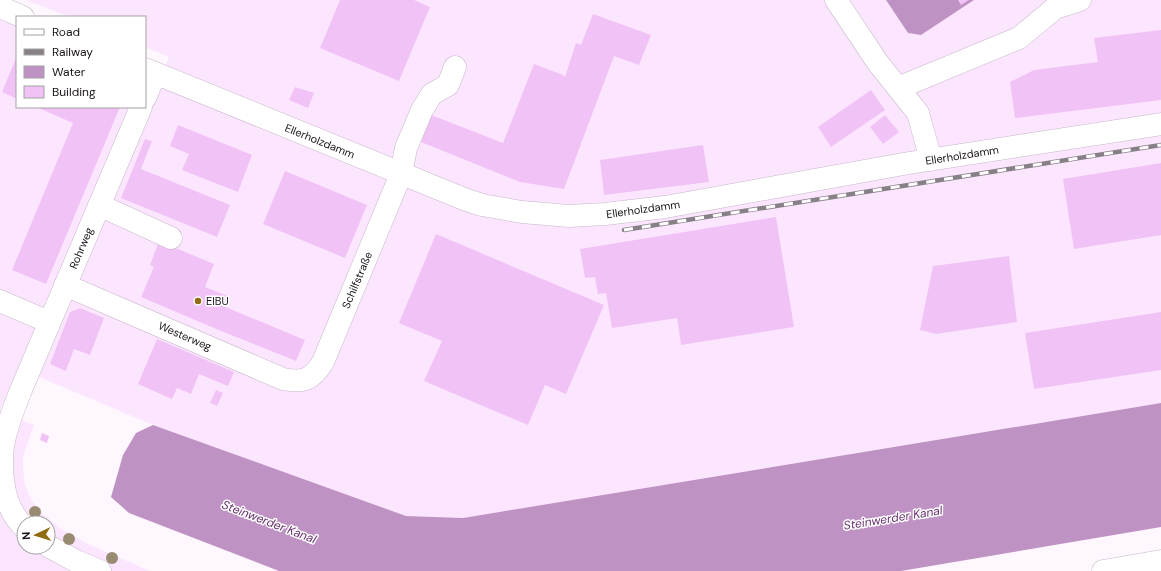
<svg xmlns="http://www.w3.org/2000/svg" width="1161" height="571" font-family="'DM Sans',sans-serif">
  <style>
    .built { fill: #fce6ff; fill-rule: evenodd }
    .water { fill: #bf92c4 }
    .building { fill: #f1c2f6 }
    .lines { fill: none; stroke-linecap: round; stroke-linejoin: round }
    .minor-casing { stroke: #c6b6c8; stroke-width: 23 }
    .minor { stroke: #fff; stroke-width: 22 }
    .rail-casing { stroke: #878087; stroke-width: 4.5 }
    .rail { stroke: #fff; stroke-width: 3; stroke-dasharray: 9; stroke-linecap: butt }
    .tree { fill: #998b72 }
    .poi-dot { fill: #906c11; stroke: #fff; stroke-width: 1.5 }
    .labels { text-anchor: middle; dominant-baseline: central; stroke-width: 3; stroke-linejoin: round; paint-order: stroke }
    .street-label { font-size: 11px; fill: #191319; stroke: #fff }
    .poi-label { font-size: 11px; fill: #191319; stroke: #fff; text-anchor: start }
    .water-label { font-size: 12px; font-style: italic; fill: #68326f; stroke: #fff }
  </style>
  <rect width="100%" height="100%" fill="#fef7fe"/>
  <path class="built" d="M26 0H886L908 33 921 35 974 0H1161V403L862 452 521 509 463 518 406 516 153 425 32 374 169 57 145 47V17H69Z
    M0 13 17 21V107H130L0 411Z
    M0 411 34 425 23 456V470L25 485 32 501 44 515 61 529 90 545 150 571H0ZM24 523H48V547H24Z"/>
  <path class="water" d="M886 0H974L921 35 908 33Z
    M1161 403V527L901 571H279L129 513 111 497 123 455 136 433 153 425 406 516 463 518Z"/>
  <path class="building" d="M340 0H414L430 7 399 81 320 48Z
    M958 0H969L961 5Z
    M593 14 651 35 639 65 614 56 564 189 520 182 421 142 431 115 503 143 534 64 563 75 565 77 576 43 581 45Z
    M1161 30V100L1015 118 1010 82 1034 70 1098 62 1094 38Z
    M16 58 17 59V99L2 92Z
    M295 87 314 93 308 108 289 100Z
    M871 90 885 110 831 147 818 127Z
    M36 107H120L46 284 12 270 73 123Z
    M885 115 899 132 883 144 870 127Z
    M178 125 252 155 238 192 182 170 189 154 170 146Z
    M145 139 152 141 141 169 230 205 217 237 121 198Z
    M703 145 709 182 604 195 600 160Z
    M1161 163V235L1074 249 1063 179Z
    M285 171 367 205 345 258 263 224Z
    M776 217 794 327 681 345 677 318 612 328 606 293 598 294 595 277 585 278 580 249Z
    M436 234 604 305 566 394 545 385 528 425 424 381 442 341 399 323Z
    M159 241 214 264 205 287 228 296 223 306 305 340 296 361 214 328 141 297 154 267 150 265Z
    M1009 256 1017 322 936 334 920 330 933 266Z
    M80 308 104 318 90 355 74 349 66 371 50 364 70 312Z
    M1161 312V370L1034 389 1025 333Z
    M157 339 234 372 228 386 199 374 191 394 177 388 172 399 138 384Z
    M216 390 223 393 217 406 210 403Z
    M42 433 49 436 47 443 40 440Z"/>
  <g class="lines">
    <g class="minor-casing">
      <path id="minor" d="M836 0 878 63 918 113 931 160
        M0 7 23 17
        M145 69 464 199 482 205 522 212 569 216 605 214 665 207 909 163 1161 124
        M898 88 1019 38 1055 8 1080 0
        M145 98 155 74
        M99 205 171 238
        M65 285 283 379C303 383 312 380 323 362L401 174 406 148 422 110 432 94 448 85 455 67
        M0 301 49 322
        M24 527C3 507 0 474 3 446 6 427 14 408 21 390L141 107
        M48 546 76 561 100 571
        M1103 571 1161 561"/>
    </g>
    <use href="#minor" class="minor"/>
    <g class="rail-casing">
      <path id="rail" d="M624 230 1161 145"/>
    </g>
    <use href="#rail" class="rail"/>
  </g>
  <g class="tree">
    <circle cx="35" cy="512" r="6"/>
    <circle cx="69" cy="539" r="6"/>
    <circle cx="112" cy="558" r="6"/>
  </g>
  <circle class="poi-dot" cx="198" cy="301" r="4"/>
  <g class="labels">
    <g class="street-label">
      <text transform="translate(320 141) rotate(22)">Ellerholzdamm</text>
      <text transform="translate(962 155) rotate(-9)">Ellerholzdamm</text>
      <text transform="translate(643 209) rotate(-8)">Ellerholzdamm</text>
      <text transform="translate(81 248) rotate(-67)">Rohrweg</text>
      <text transform="translate(357 280) rotate(-67)">Schilfstraße</text>
      <text transform="translate(185 336) rotate(23)">Westerweg</text>
    </g>
    <g class="poi-label">
      <text x="206" y="301">EIBU</text>
    </g>
    <g class="water-label">
      <text transform="translate(893 518) rotate(-9)">Steinwerder Kanal</text>
      <text transform="translate(269 522) rotate(21)">Steinwerder Kanal</text>
    </g>
  </g>
  <rect x="16" y="16" width="130" height="92" fill="#ffffff" stroke="#a3a1a3"/>
  <rect x="24" y="29" width="20" height="6" fill="#ffffff" stroke="#a3a1a3"/>
  <text x="52" y="36" font-size="12" fill="#191319">Road</text>
  <rect x="24" y="49" width="20" height="6" fill="#878087" stroke="#a3a1a3"/>
  <text x="52" y="56" font-size="12" fill="#191319">Railway</text>
  <rect x="24" y="66" width="20" height="12" fill="#bf92c4" stroke="#a3a1a3"/>
  <text x="52" y="76" font-size="12" fill="#191319">Water</text>
  <rect x="24" y="86" width="20" height="12" fill="#f1c2f6" stroke="#a3a1a3"/>
  <text x="52" y="96" font-size="12" fill="#191319">Building</text>
  <g transform="translate(36 535) rotate(266)"><circle r="19" fill="#ffffff" stroke="#a3a1a3"/>
  <path d="M0-3L7 15L0 10L-7 15Z" fill="#906c11"/>
  <text y="-6" font-size="11" font-weight="bold" text-anchor="middle" fill="#191319">N</text>
  </g>
</svg>
